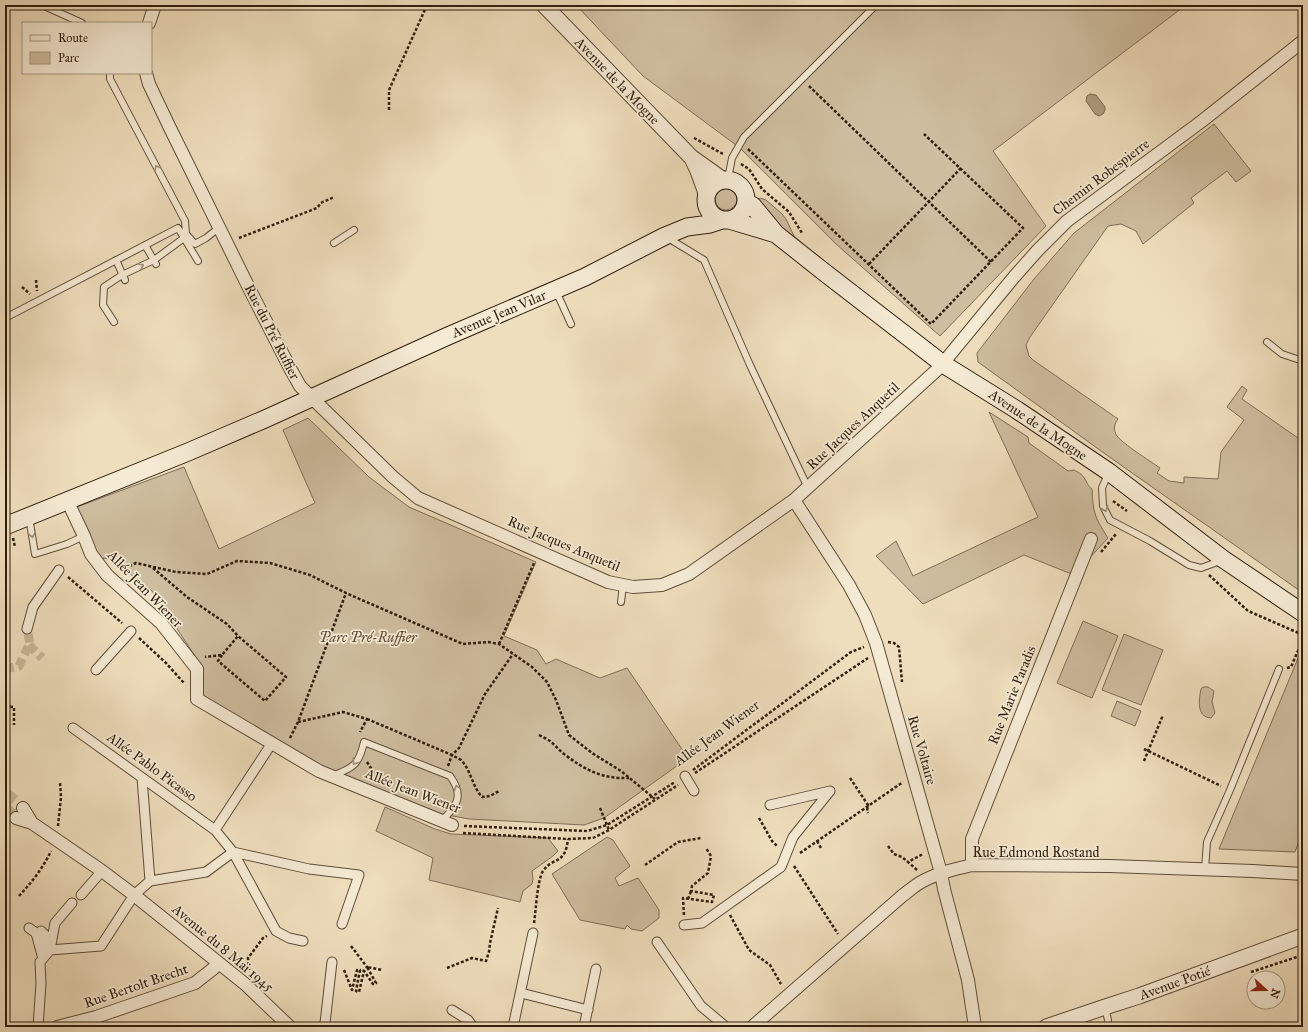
<svg xmlns="http://www.w3.org/2000/svg" width="1308" height="1032" font-family="'IM FELL Great Primer',serif">
  <style>
    .green { fill: #cebd9f; stroke: #7e6e55 }
    .water { fill: #ae9d80; stroke: #7b6a51 }
    .lines { fill: none; stroke-linecap: round; stroke-linejoin: round }
    .pedestrian-tunnel { stroke: #c9b899; stroke-width: 9; stroke-dasharray: 9 4.5; stroke-linecap: butt }
    .minor-tunnel { stroke: #c9b899; stroke-width: 12; stroke-dasharray: 12 6; stroke-linecap: butt }
    .service-casing { stroke: #5f4e38; stroke-width: 8 }
    .pedestrian-casing { stroke: #5f4e38; stroke-width: 11 }
    .minor-casing { stroke: #5f4e38; stroke-width: 14 }
    .tertiary-casing { stroke: #5f4e38; stroke-width: 17 }
    .secondary-casing { stroke: #2f1e0b; stroke-width: 19 }
    .path { stroke: #2f1e0b; stroke-width: 2.5; stroke-dasharray: 3 2; stroke-linecap: butt }
    .service { stroke: #f5ead4; stroke-width: 6 }
    .pedestrian { stroke: #f5ead4; stroke-width: 9 }
    .minor { stroke: #f5ead4; stroke-width: 12 }
    .tertiary { stroke: #f5ead4; stroke-width: 15 }
    .secondary { stroke: #f5ead4; stroke-width: 17 }
    .oneway { stroke: #9c8e7a }
    .labels { text-anchor: middle; dominant-baseline: central; stroke-width: 3.5; stroke-linejoin: round; paint-order: stroke }
    .street-label { font-size: 14px; fill: #2f1e0b; stroke: #f5ead4 }
    .park-label { font-size: 14px; font-style: italic; fill: #5f4e37; stroke: #f5ead4 }
  </style>
  <rect width="100%" height="100%" fill="#efdebd"/>
  <filter id="stains"><feTurbulence type="fractalNoise" baseFrequency=".005" numOctaves="4"/><feColorMatrix values="0 0 0 0 .2 0 0 0 0 .09 0 0 0 0 .02 0 0 0 .5 -.17"/></filter>
  <radialGradient id="worn" r=".72"><stop offset=".6" stop-color="#630" stop-opacity="0"/><stop offset="1" stop-color="#630" stop-opacity=".3"/></radialGradient>
  <path class="green" d="M576 5H1186L993 151 1046 226 940 336 836 244 740 148 643 76Z
    M1214 124 1251 171 1236 182 1227 171 1191 198 1194 203 1143 244 1136 231 1121 224 1108 226 1030 337 1026 345 1029 356 1033 360 1118 419C1114 424 1113 430 1117 436 1123 444 1150 461 1160 468L1157 473 1169 481 1184 483V477L1218 479 1221 452 1244 420 1227 407 1242 386 1247 390 1242 399 1298 438 1303 431V593L1108 456 978 362 977 353 1034 279 1074 233Z
    M715 199a11 11 0 1 1 22 0a11 11 0 1 1-22 0Z
    M760 198 766 200 781 213 786 219 794 236 803 244 802 245 771 221 757 200Z
    M989 412 1028 437 1029 443 1068 471 1074 470C1078 472 1082 474 1085 479 1088 484 1087 485 1092 489 1093 513 1095 518 1108 538L1074 575 1024 555 923 604 876 556 896 541 913 576 1038 517Z
    M308 418 369 477 409 507 536 562 504 636 537 650 546 664 556 659 600 678 627 668 688 758 604 818 584 825 469 819 431 812 323 768 202 697 203 668 152 591 111 559 86 557 66 511 184 467 219 549 315 503 283 430Z
    M1083 621 1118 636 1092 698 1057 683Z
    M1124 634 1163 650 1141 705 1102 690Z
    M1303 646V831L1295 852 1219 849Z
    M1203 687H1208L1214 691 1212 702 1215 713 1211 718C1196 717 1199 699 1201 689Z
    M1117 701 1141 711 1135 726 1111 716Z
    M385 807 435 829 451 834 548 838 558 851 553 856 532 871 533 879 532 884 523 891 520 902 429 880 433 858 376 831Z
    M607 837 613 840 630 866 615 878 619 886 638 878 659 910V918L642 931 631 929 627 925 625 929 580 920 552 874Z"/>
  <path class="water" d="M1090 94 1096 95 1105 107V110L1103 114 1099 116 1095 114 1086 101 1087 96Z"/>
  <g class="lines">
    <path class="pedestrian-tunnel" d="M29 645 42 658
      M5 669 19 666 30 643 27 629"/>
    <path class="minor-tunnel" d="M5 793 23 808
      M5 808 16 818"/>
    <g class="service-casing">
      <path id="service" d="M42 5 82 23
        M110 73V79L185 221 186 234 184 238 154 260 122 275 104 287 103 305 114 322
        M728 179 732 158 744 137 876 5
        M186 234 195 244 206 238 220 227
        M668 238 704 260 750 365 808 488
        M334 243 354 230
        M145 245 156 264
        M116 260 125 280
        M556 291 571 324
        M5 318 178 228 198 261
        M1267 342 1282 354 1300 360 1303 359
        M1108 474 1102 488 1103 506 1110 520 1150 541 1189 565 1201 568 1220 561
        M29 517 35 554 67 544 84 536
        M621 602 623 585
        M332 776C353 768 359 765 364 742L450 776C464 795 458 806 441 821
        M1205 869 1207 842 1230 790 1279 669
        M1105 1007 1108 1020 1107 1027"/>
    </g>
    <g class="pedestrian-casing">
      <path id="pedestrian" d="M27 629 33 607 59 570
        M96 670 131 631
        M73 728 215 830 233 852 276 931 289 938 303 941
        M685 776 694 791
        M142 778 150 881
        M770 805 830 791
        M215 830 272 743
        M81 895 102 871
        M684 925 702 923 781 867 793 837 830 791
        M29 928 36 933 42 955 44 949 41 931 48 938 47 942 50 950 55 923 72 903
        M657 942 701 1006 726 1027
        M521 993 588 1010
        M452 1010 468 1020 473 1027
        M38 1027 41 983 40 962 50 950 101 946 134 895 150 881 206 872 233 852 309 869 359 875 342 924
        M323 1027 325 1023 332 962
        M513 1027 533 933
        M584 1027 596 969"/>
    </g>
    <g class="minor-casing">
      <path id="minor" d="M149 23 155 5
        M146 73 149 84 169 126 251 292 291 370 300 386 311 397 393 477 418 498 608 582 633 587 662 585 689 574 794 500 939 368 1014 277 1037 251 1067 221 1202 121 1303 41
        M67 500 84 536 91 554 107 575 161 623 197 669V699L319 771 452 825
        M794 500 849 585 865 615 876 643 941 873 944 889 968 980 975 1027
        M23 808 32 823
        M16 818 32 823 102 871 134 895 245 984 290 1027
        M972 865V839L1091 539
        M57 1027 96 1017 195 983 214 968 218 962
        M752 1027 902 896C909 891 915 885 923 881 938 873 955 869 972 865L1110 866 1253 871 1303 874"/>
    </g>
    <g class="tertiary-casing">
      <path id="tertiary" d="M544 5 691 157 722 179
        M692 158 698 171 706 193
        M1046 1027 1105 1007 1139 996 1303 936"/>
    </g>
    <g class="secondary-casing">
      <path id="secondary" d="M706 200a20 20 0 1 1 40 0a20 20 0 1 1-40 0Z
        M746 202 753 206 776 234 824 272 943 364 1017 410 1109 472 1223 559 1303 613
        M729 220 776 234
        M5 526 188 452 265 419 448 336 585 277 665 236 687 227 710 224 722 220"/>
    </g>
    <path class="path" d="M809 86 991 262
      M389 110V90L427 5
      M694 138 723 154
      M748 149 931 324 1023 228 924 134
      M741 164 749 169 762 189 789 212 802 233
      M239 238 317 208 321 203 334 197
      M869 264 961 168
      M36 280 37 291
      M22 287 30 294
      M1113 501 1127 511
      M13 538 15 547
      M1101 552 1116 534
      M153 568 187 597 227 624 238 636 222 655 205 657
      M120 570 136 563 176 572 207 574 237 561 270 563 310 575 346 593 463 644 488 642 499 644 532 667 547 682 556 700 569 735 592 753 621 771 655 799
      M1209 575 1248 611 1303 635
      M68 577 122 623
      M139 638 166 663 184 683
      M888 642 894 643 899 647 902 682
      M499 644 534 563
      M222 655 218 661 265 701 286 677 238 636
      M1287 668 1291 667 1303 639
      M5 706 14 707V725
      M367 719 452 755C455 757 458 758 461 760 471 770 472 786 482 797L490 796 499 791
      M298 722 343 712 367 719 360 732
      M539 735C543 737 547 739 550 741 555 745 559 750 564 754 585 770 602 779 629 778
      M290 738 298 722 346 593
      M1144 749 1221 786
      M1144 761 1163 715
      M367 762 378 779V782
      M448 766 452 755 459 748 485 694 513 654
      M693 770 851 652 864 647
      M695 773 868 658
      M850 778 868 805 867 811 868 813
      M600 808 609 830
      M759 818 772 841 777 846
      M58 826 61 797 60 783
      M464 826 587 831 607 825 675 782
      M463 833 568 839 593 838 609 830 678 785
      M817 841 821 848 822 847
      M888 846 894 854 902 857 908 862
      M800 853 903 782
      M645 865 678 842 701 838
      M794 866 838 934
      M917 870 908 862 923 854
      M19 896C32 882 43 868 51 851
      M688 899 691 891
      M684 915 683 898 712 902 714 895 691 891 692 886 708 873 711 856 706 848
      M730 915 749 950 770 965 781 984
      M534 923C536 911 537 881 543 871 553 856 565 866 568 839
      M351 946 367 967 364 971 360 970
      M447 968 472 958 486 961 489 952 490 943 498 908
      M249 970 248 958 263 938 267 936
      M344 970 352 990 357 970H360L356 991 359 992 364 971 373 984 376 983 367 967 382 970
      M1251 972 1303 955"/>
    <use href="#service" class="service"/>
    <use href="#pedestrian" class="pedestrian"/>
    <use href="#minor" class="minor"/>
    <use href="#tertiary" class="tertiary"/>
    <use href="#secondary" class="secondary"/>
  </g>
  <defs><path id="oneway-chevron" d="M-2-3.5L2.5 0L-2 3.5" fill="none" stroke-width="1.6" stroke-linecap="round" stroke-linejoin="round"/></defs>
  <g class="oneway">
    <use href="#oneway-chevron" transform="translate(157 168) rotate(-118)"/>
    <use href="#oneway-chevron" transform="translate(141 266) rotate(-25)"/>
    <use href="#oneway-chevron" transform="translate(1105 509) rotate(68)"/>
    <use href="#oneway-chevron" transform="translate(32 535) rotate(80)"/>
    <use href="#oneway-chevron" transform="translate(355 762) rotate(126)"/>
    <use href="#oneway-chevron" transform="translate(457 788) rotate(-108)"/>
  </g>
  <g class="labels">
    <g class="street-label">
      <text transform="translate(617 81) rotate(46)">Avenue de la Mogne</text>
      <text transform="translate(1101 177) rotate(-37)">Chemin Robespierre</text>
      <text transform="translate(499 314) rotate(-23)">Avenue Jean Vilar</text>
      <text transform="translate(272 332) rotate(63)">Rue du Pré Ruffier</text>
      <text transform="translate(1038 425) rotate(34)">Avenue de la Mogne</text>
      <text transform="translate(853 426) rotate(-43)">Rue Jacques Anquetil</text>
      <text transform="translate(564 544) rotate(23)">Rue Jacques Anquetil</text>
      <text transform="translate(145 589) rotate(46)">Allée Jean Wiener</text>
      <text transform="translate(1012 695) rotate(-68)">Rue Marie Paradis</text>
      <text transform="translate(717 733) rotate(-36)">Allée Jean Wiener</text>
      <text transform="translate(922 750) rotate(74)">Rue Voltaire</text>
      <text transform="translate(152 767) rotate(36)">Allée Pablo Picasso</text>
      <text transform="translate(413 791) rotate(21)">Allée Jean Wiener</text>
      <text x="1036" y="852">Rue Edmond Rostand</text>
      <text transform="translate(223 948) rotate(40)">Avenue du 8 Mai 1945</text>
      <text transform="translate(1175 983) rotate(-20)">Avenue Potié</text>
      <text transform="translate(136 986) rotate(-19)">Rue Bertolt Brecht</text>
    </g>
    <g class="park-label">
      <text x="368" y="637">Parc Pré-Ruffier</text>
    </g>
  </g>
  <rect width="1308" height="1032" fill="none" stroke="#efdebd" stroke-width="20"/>
  <rect x="6" y="6" width="1296" height="1020" fill="none" stroke="#2f1e0b" stroke-width="2"/>
  <rect x="10" y="10" width="1288" height="1012" fill="none" stroke="#2f1e0b"/>
  <rect x="22" y="22" width="130" height="52" fill="#f5ead4" stroke="#a69884"/>
  <rect x="30" y="35" width="20" height="6" fill="#f5ead4" stroke="#a69884"/>
  <text x="58" y="42" font-size="12" fill="#2f1e0b">Route</text>
  <rect x="30" y="52" width="20" height="12" fill="#cebd9f" stroke="#a69884"/>
  <text x="58" y="62" font-size="12" fill="#2f1e0b">Parc</text>
  <g transform="translate(1266 990) rotate(111)"><circle r="19" fill="#f5ead4" stroke="#a69884"/>
  <path d="M0-3L7 15L0 10L-7 15Z" fill="#8f2418"/>
  <text y="-6" font-size="11" font-weight="bold" text-anchor="middle" fill="#2f1e0b">N</text>
  </g>
  <rect width="100%" height="100%" filter="url(#stains)"/>
  <rect width="100%" height="100%" fill="url(#worn)"/>
</svg>
